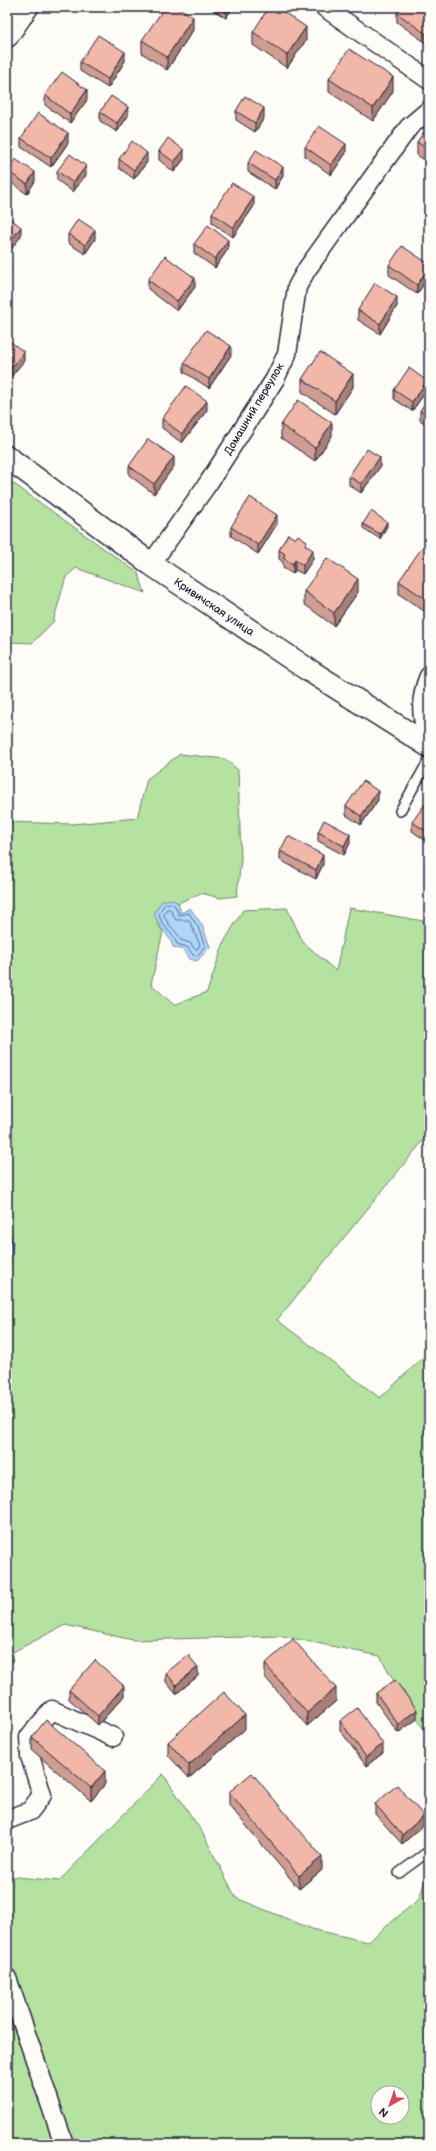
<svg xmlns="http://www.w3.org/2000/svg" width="436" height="2151" font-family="'Balsamiq Sans',sans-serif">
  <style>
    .green { fill: #b5e2a1; stroke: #6c826e; fill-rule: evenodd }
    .water { fill: #aed6f8; stroke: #768eac }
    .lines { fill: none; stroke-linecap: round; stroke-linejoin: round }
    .shore { stroke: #5a6a87; stroke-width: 1 }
    .stream { stroke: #768eac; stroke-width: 5 }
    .service-casing { stroke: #22223b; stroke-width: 12 }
    .minor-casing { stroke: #22223b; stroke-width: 21 }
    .tertiary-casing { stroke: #22223b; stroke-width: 25 }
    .service { stroke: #fdfcf7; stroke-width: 9 }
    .minor { stroke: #fdfcf7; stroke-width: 18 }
    .tertiary { stroke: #fdfcf7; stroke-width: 22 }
    .wall { fill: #cf9d91; stroke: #22223b }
    .shaded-wall { fill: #a98076; stroke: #22223b }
    .building { fill: #f1b7a9; stroke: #22223b }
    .labels { text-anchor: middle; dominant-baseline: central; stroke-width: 4; stroke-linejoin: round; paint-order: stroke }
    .street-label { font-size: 11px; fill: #22223b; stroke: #fdfcf7 }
  </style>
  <rect width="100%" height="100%" fill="#fdfcf7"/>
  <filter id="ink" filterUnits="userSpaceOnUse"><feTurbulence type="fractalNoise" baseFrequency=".025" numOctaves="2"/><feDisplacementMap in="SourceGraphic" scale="8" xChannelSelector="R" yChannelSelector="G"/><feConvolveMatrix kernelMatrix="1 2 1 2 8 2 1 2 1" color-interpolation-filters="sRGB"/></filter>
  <g filter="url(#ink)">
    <path class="green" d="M7 479 138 573 145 593 76 568 66 577 53 622 32 643 7 642Z
      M180 754 225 759 238 770 241 859 237 896 220 898 201 893 178 903 172 899 157 923 163 932 151 984 174 1005 207 992 224 942 243 910 287 908 303 942 336 971 349 908 429 922V1142L426 1137 277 1320 380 1398 429 1352V1736L410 1710 380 1656 282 1636 133 1640 65 1625 11 1653 10 1732 7 1740V822L72 824 137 818 147 779Z
      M163 1774 202 1832 236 1898 312 1929 368 1942 419 1899 429 1868V2144H7V1876L59 1881ZM378 2093H402V2117H378Z"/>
    <path class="water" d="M172 899 178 903 181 913 190 908 202 925 210 947 197 961 190 959 184 950 173 947C170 935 159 929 154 913L162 901Z"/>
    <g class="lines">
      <path class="shore" d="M171 903 175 906 179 915 189 913 198 927 205 946 197 956 193 955 187 947 177 944C173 932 160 926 159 913L164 905Z
        M167 909H170L176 920H189L200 945 197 949H195L190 943 181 940C177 930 167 926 164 915Z"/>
      <path class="stream" d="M7 1229 11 1242 7 1280"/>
      <g class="service-casing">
        <path id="service" d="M400 811 429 760
          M399 1873 429 1851"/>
      </g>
      <g class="minor-casing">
        <path id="minor" d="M324 7 429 80
          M151 564 209 482 275 379 287 354 297 287 307 269 409 127 429 110
          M429 676C420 697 420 718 429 739
          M7 1820 30 1811 42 1795 30 1756 29 1737 52 1710 113 1737
          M7 1978 64 2144"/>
      </g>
      <g class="tertiary-casing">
        <path id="tertiary" d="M7 36 27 7
          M7 457 151 564 307 669 429 746"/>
      </g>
      <use href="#service" class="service"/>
      <use href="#minor" class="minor"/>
      <use href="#tertiary" class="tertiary"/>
    </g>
    <path class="wall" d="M208 7H233L226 18Z
      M429 7V38L426 43 397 22V13Z
      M193 30 167 70 142 53V40Z
      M253 32 306 40 287 68 253 45Z
      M125 61 108 88 80 71V62Z
      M329 79 393 91 373 121 329 92Z
      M45 95 87 100 70 123 45 105Z
      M236 111 264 118 255 132 236 120Z
      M100 112 128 116 117 132 100 121Z
      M429 125V163L417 155V142Z
      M21 138 68 143 51 167 21 147Z
      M305 147 346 153 331 175 305 156Z
      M159 151 184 159 174 172 159 160Z
      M119 159 147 162 134 179 119 168Z
      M248 163 283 176 275 189 248 172Z
      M7 171 35 181 27 194 7 180Z
      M57 171 86 175 73 192 57 180Z
      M254 206 233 237 212 223V213Z
      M68 234 95 239 85 254 68 243Z
      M194 244 228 249 215 268 194 253Z
      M429 264V276L417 294 389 275V265Z
      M148 280 195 287 177 311 148 289Z
      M397 306 380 334 358 320V310Z
      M231 355 209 388 184 372V363Z
      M302 379 353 387 335 414 302 392Z
      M394 390H427L412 411 394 399Z
      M429 397V426L420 420V411Z
      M207 410 182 443 162 428V419Z
      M281 425 332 436 315 461 281 438Z
      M129 466H174L154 494 129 475Z
      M380 467 361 493 349 485V476Z
      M277 524 258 554 231 536V527Z
      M363 524 387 526 380 539 363 528Z
      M307 546 313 559 303 574 295 570 293 574 283 568V562L279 559V550Z
      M429 550 427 613 399 594V581Z
      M304 591 358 592 334 626 304 604Z
      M378 800 361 825 346 815V806Z
      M429 807V843L412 831V822Z
      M318 832 350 843 344 855 318 841Z
      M280 851 323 864 316 879 280 860Z
      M265 1664 336 1701 307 1726 265 1677Z
      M166 1673 198 1676 176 1694 166 1682Z
      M69 1690 124 1696 98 1725 69 1699Z
      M376 1693 417 1719 398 1733 376 1702Z
      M340 1721 383 1753 366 1766 340 1730Z
      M245 1729 189 1778 168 1755V1742Z
      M32 1737 105 1784 91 1801 32 1750Z
      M229 1792 322 1870 299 1889 229 1805Z
      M375 1804 424 1825 402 1844 375 1814Z"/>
    <path class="shaded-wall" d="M226 7H233L226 18Z
      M193 17V30L167 70V57Z
      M306 27V40L287 68V55Z
      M429 29V38L426 43V34Z
      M125 52V61L108 88V79Z
      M393 77V91L373 121V108Z
      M87 90V100L70 123V114Z
      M128 107V116L117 132V123Z
      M264 108V118L255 132V123Z
      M68 133V143L51 167V158Z
      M346 144V153L331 175V165Z
      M184 150V159L174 172V162Z
      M147 153V162L134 179V170Z
      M86 166V175L73 192V183Z
      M283 167V176L275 189V180Z
      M35 172V181L27 194V184Z
      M254 197V206L233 237V228Z
      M21 227V236L7 255V246Z
      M95 230V239L85 254V245Z
      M228 240V249L215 268V259Z
      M10 266V271L7 275V270Z
      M429 267V276L417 294V285Z
      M195 278V287L177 311V301Z
      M397 297V306L380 334V324Z
      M231 346V355L209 388V379Z
      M24 352V361L7 382V373Z
      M353 374V387L335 414V401Z
      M427 381V390L412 411V402Z
      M207 401V410L182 443V434Z
      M332 423V436L315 461V448Z
      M174 457V466L154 494V484Z
      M380 457V467L361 493V484Z
      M277 515V524L258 554V545Z
      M387 522V526L380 539V534Z
      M313 550V559L303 574V565Z
      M295 560V570L293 574V564Z
      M358 579V592L334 626V613Z
      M429 597V610L427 613V600Z
      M378 791V800L361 825V816Z
      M350 834V843L344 855V846Z
      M323 855V864L316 879V870Z
      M198 1667V1676L176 1694V1685Z
      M124 1686V1696L98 1725V1716Z
      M336 1688V1701L307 1726V1713Z
      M417 1710V1719L398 1733V1724Z
      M245 1715V1729L189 1778V1765Z
      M383 1744V1753L366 1766V1757Z
      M105 1771V1784L91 1801V1788Z
      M424 1816V1825L402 1844V1835Z
      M322 1857V1870L299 1889V1876Z"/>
    <path class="building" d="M165 7H178L193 17 167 57 142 40Z
      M269 7H276L306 27 287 55 253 32Z
      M401 7H429V29L426 34 397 13Z
      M98 35 125 52 108 79 80 62Z
      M349 49 393 77 373 108 329 79Z
      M62 72 87 90 70 114 45 95Z
      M111 96 128 107 117 123 100 112Z
      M245 96 264 108 255 123 236 111Z
      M38 113 68 133 51 158 21 138Z
      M429 125V150L417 142Z
      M319 126 346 144 331 165 305 147Z
      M168 138 184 150 174 162 159 151Z
      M132 141 147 153 134 170 119 159Z
      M256 150 283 167 275 180 248 163Z
      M70 154 86 166 73 183 57 171Z
      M15 159 35 172 27 184 7 171Z
      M232 183 254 197 233 228 212 213Z
      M7 216 21 227 7 246Z
      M78 219 95 230 85 245 68 234Z
      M208 225 228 240 215 259 194 244Z
      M402 246 429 264V267L417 285 389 265Z
      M165 256 195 278 177 301 148 280Z
      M7 265 10 266 7 270Z
      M375 283 397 297 380 324 358 310Z
      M206 330 231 346 209 379 184 363Z
      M7 339 24 352 7 373Z
      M320 352 353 374 335 401 302 379Z
      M409 368 427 381 412 402 394 390Z
      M186 386 207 401 182 434 162 419Z
      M429 397V416L420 411Z
      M298 400 332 423 315 448 281 425Z
      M148 439 174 457 154 484 129 466Z
      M367 449 380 457 361 484 349 476Z
      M250 497 277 515 258 545 231 527Z
      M371 511 387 522 380 534 363 524Z
      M288 534 295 539 298 535 307 541 305 545 313 550 303 565 295 560 293 564 283 558 285 554 279 550Z
      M423 546 429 550V597L427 600 399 581Z
      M327 558 358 579 334 613 304 591Z
      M363 781 378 791 361 816 346 806Z
      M425 804 429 807V833L412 822Z
      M324 820 350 834 344 846 318 832Z
      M288 836 323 855 316 870 280 851Z
      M293 1639 336 1688 307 1713 265 1664Z
      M188 1655 198 1667 176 1685 166 1673Z
      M95 1660 124 1686 98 1716 69 1690Z
      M395 1680 417 1710 398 1724 376 1693Z
      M224 1692 245 1715 189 1765 168 1742Z
      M357 1708 383 1744 366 1757 340 1721Z
      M46 1720 105 1771 91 1788 32 1737Z
      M252 1773 322 1857 299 1876 229 1792Z
      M397 1785 424 1816 402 1835 375 1804Z"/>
  </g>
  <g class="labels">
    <g class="street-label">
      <text transform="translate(254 409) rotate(-59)">Домашний переулок</text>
      <text transform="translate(214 607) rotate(34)">Кривичская улица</text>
    </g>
  </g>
  <rect width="436" height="2151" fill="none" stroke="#fdfcf7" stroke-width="24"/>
  <rect x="12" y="12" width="412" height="2127" fill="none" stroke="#22223b" stroke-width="1.5" filter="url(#ink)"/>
  <g transform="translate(390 2105) rotate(220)"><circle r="19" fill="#fdfcf7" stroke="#a5a5ac"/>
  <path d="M0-3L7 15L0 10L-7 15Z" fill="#d1495b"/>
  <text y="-6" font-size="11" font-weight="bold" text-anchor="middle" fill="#22223b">N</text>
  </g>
</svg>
